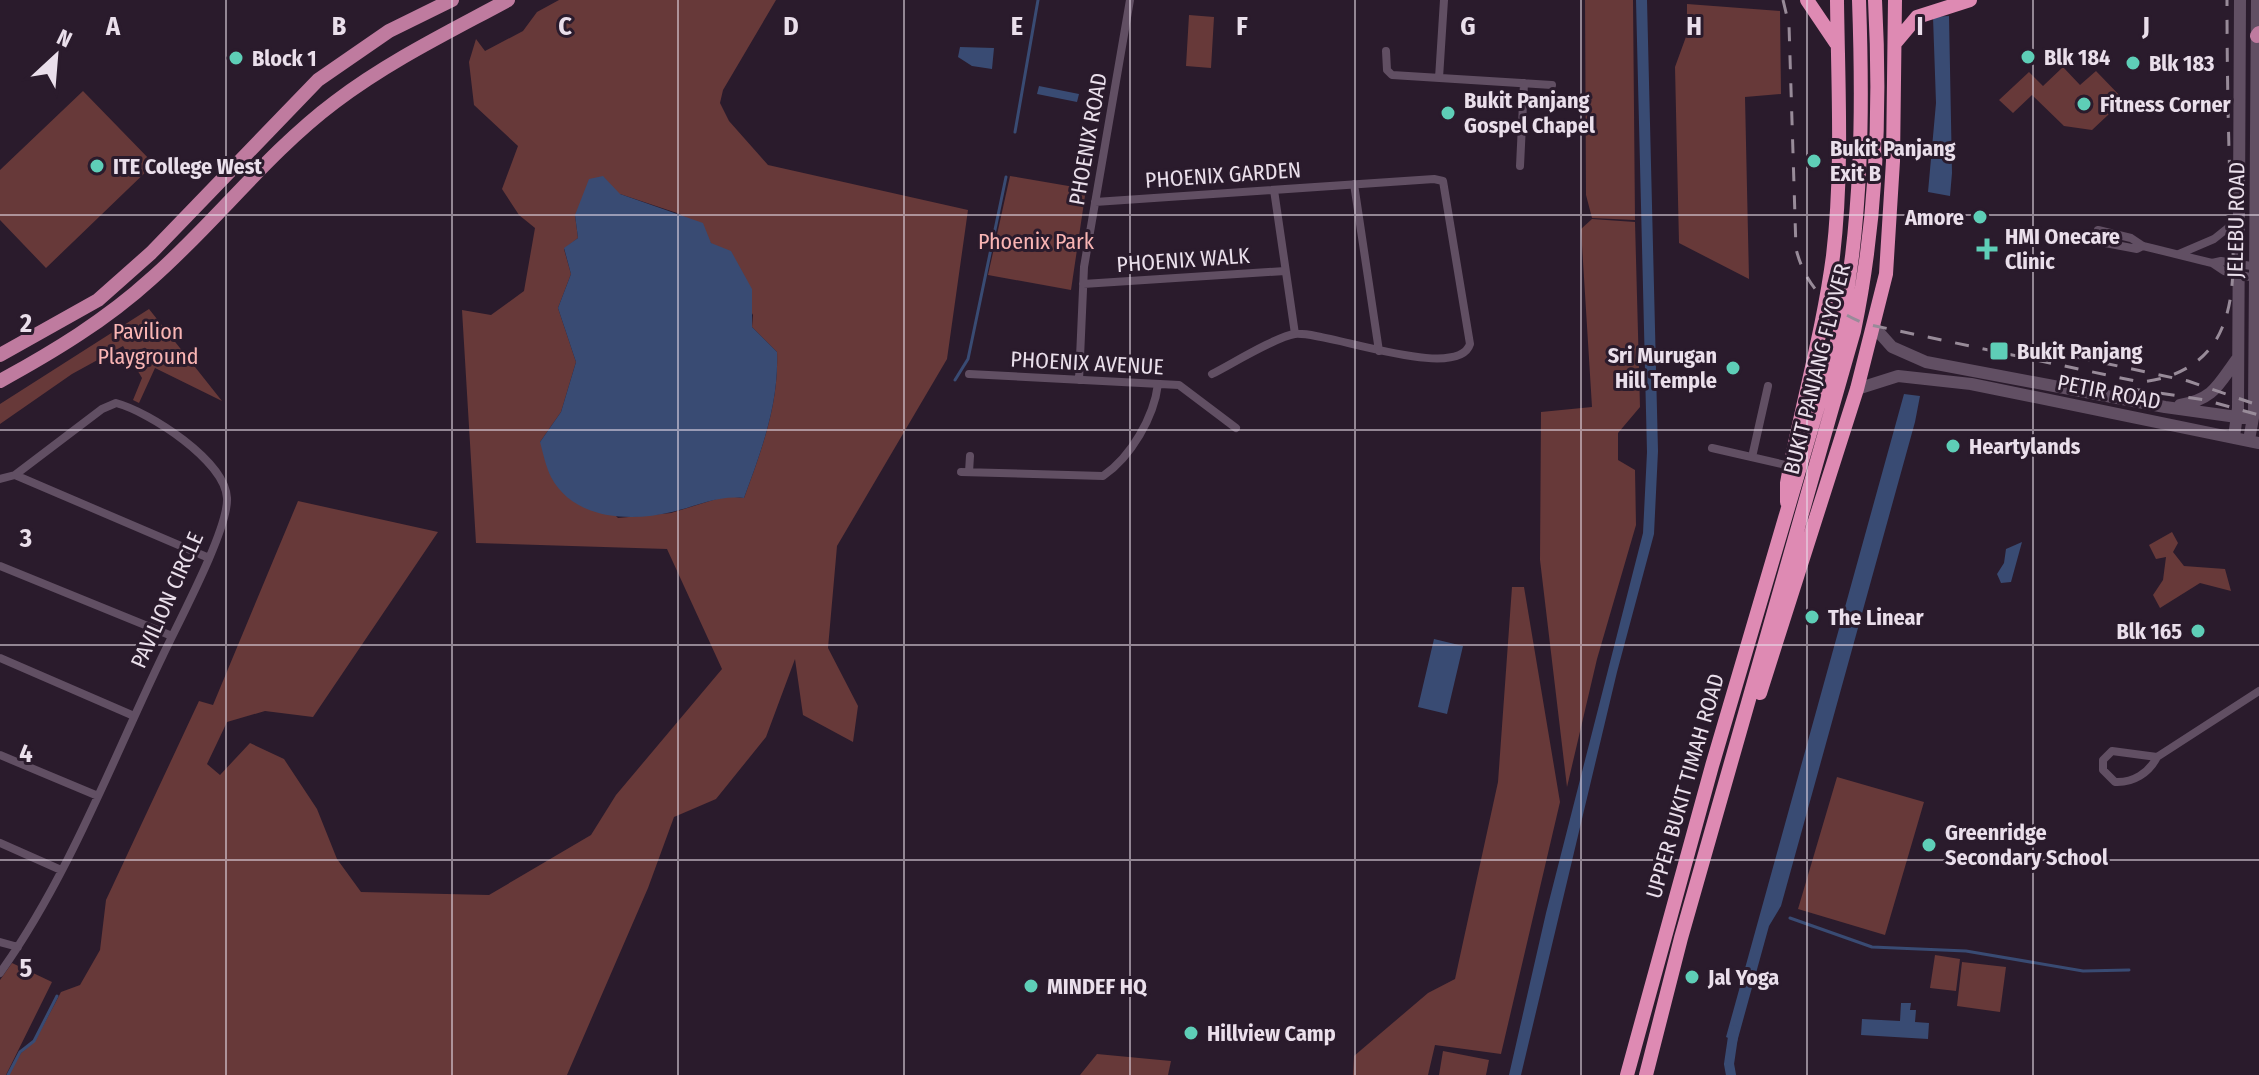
<svg xmlns="http://www.w3.org/2000/svg" width="2259" height="1075" font-family="'Fira Sans Condensed',sans-serif">
  <style>
    .green { fill: #673939; fill-rule: evenodd }
    .water { fill: #394b73 }
    .lines { fill: none; stroke-linecap: round; stroke-linejoin: round }
    .stream { stroke: #394b73; stroke-width: 3 }
    .canal { stroke: #394b73; stroke-width: 10 }
    .minor { stroke: #614f63; stroke-width: 8 }
    .secondary { stroke: #614f63; stroke-width: 12 }
    .primary { stroke: #bf7b9f; stroke-width: 14 }
    .trunk { stroke: #de8ab3; stroke-width: 14 }
    .rail { stroke: #988b99; stroke-width: 3; stroke-dasharray: 14 14; stroke-linecap: butt }
    .grid { fill: none; stroke: #eadfeb; stroke-width: 2; stroke-opacity: 0.55 }
    .poi-dot { fill: #5eceb7; stroke: #2a1b2c; stroke-width: 3 }
    .labels { text-anchor: middle; dominant-baseline: central; stroke-width: 6; stroke-linejoin: round; paint-order: stroke }
    .poi-label { font-size: 22px; font-weight: bold; fill: #eadfeb; stroke: #2a1b2c; text-anchor: start }
    .street-label { font-size: 22px; fill: #eadfeb; stroke: #2a1b2c }
    .park-label { font-size: 22px; fill: #fab5b4; stroke: #2a1b2c }
    .grid-label { font-size: 26px; text-anchor: middle; font-weight: bold; fill: #eadfeb; stroke: #2a1b2c; stroke-width: 6; stroke-linejoin: round; paint-order: stroke }
  </style>
  <rect width="100%" height="100%" fill="#2a1b2c"/>
  <path class="green" d="M559 0H776L723 90 720 103 729 121 768 165 968 210 947 359 837 546 828 648 858 706 853 742 803 715 795 659 766 737 716 799 674 817 648 888 567 1075H8L21 1053 35 1041 61 992 80 985 100 950 106 900 199 701 213 705 298 501 438 532 313 717 265 711 227 722 207 764 220 775 250 743 284 759 317 809 337 859 361 892 489 895 591 835 616 795 722 669 667 549 476 543 462 310 491 315 524 291 535 228 519 215 502 189 518 146 474 105 469 62 476 39 485 51 523 31 537 12ZM620 194 680 214 711 243 753 315 752 327 777 352C779 404 762 449 744 498L726 496 671 513 618 518 540 442 561 412 576 362 558 308 571 274 564 249 578 238 575 215Z
    M1585 0H1633L1635 220 1592 218 1586 195Z
    M1687 4 1780 11 1781 94 1745 97 1749 279 1679 243 1675 67 1687 34Z
    M1189 15 1214 17 1211 68 1186 66Z
    M2063 67 2080 85 2096 71 2124 100 2092 130 2064 126 2032 95 2013 113 1999 100 2029 72 2043 86Z
    M83 91 154 164 46 268 0 220V170Z
    M1010 176 1086 189 1071 290 988 275Z
    M1592 219 1635 222 1640 407 1618 433V460L1635 470 1636 525 1597 659 1567 787 1540 560 1541 412 1592 407 1581 229Z
    M149 309 222 401 155 368 139 403 133 400 142 378 123 346 72 374 0 424V404Z
    M2172 532 2178 543 2173 552 2184 566 2225 569 2231 591 2200 583 2160 608 2153 595 2163 580 2166 557 2156 559 2149 545Z
    M1512 587H1524L1560 802 1501 1054 1435 1045 1428 1075H1353L1354 1056 1428 993 1455 979 1498 782Z
    M1837 777 1924 802 1885 935 1798 909Z
    M1935 955 1960 959 1956 991 1930 988Z
    M1962 962 2006 967 2000 1012 1957 1006Z
    M12 963 52 982 6 1075H0V980Z
    M1443 1051 1489 1060 1486 1075H1439Z
    M1097 1054 1171 1061 1168 1075H1080Z"/>
  <path class="water" d="M1636 0H1647L1658 451 1654 534 1617 672 1521 1075H1509L1546 913 1643 533 1647 452Z
    M1949 16 1952 173 1950 196 1928 192 1936 103 1933 17Z
    M960 47 994 48 992 69 972 66 958 57Z
    M1039 86 1079 94 1077 102 1037 94Z
    M603 176 620 194 703 223 711 243 731 251 752 289V327L777 352C779 404 762 449 744 498 718 495 697 506 672 512 630 522 574 520 551 477 546 467 543 453 540 442L561 412 576 362 558 308 571 274 564 248 578 238 575 215 589 179Z
    M1904 394 1920 396 1915 422 1781 906 1769 926 1737 1042 1726 1037Z
    M2022 542 2011 582 2001 583 1997 574 2004 563 2006 549Z
    M1434 639 1463 646 1447 714 1418 707Z
    M1901 1003H1911L1910 1010H1916L1915 1022 1929 1023 1928 1039 1861 1035 1862 1019 1900 1021Z"/>
  <g class="lines">
    <path class="stream" d="M1015 132 1038 0
      M955 380 968 359 1006 177
      M1790 918 1872 947 1966 951 2083 971 2129 970
      M8 1075 20 1052 34 1041 57 996"/>
    <path class="canal" d="M1731 1075 1729 1064 1734 1030"/>
    <path class="minor" d="M1386 51 1387 70 1392 75 1552 85
      M1439 78 1444 0
      M1520 166 1524 83
      M1354 184 1379 351
      M1274 190 1295 334
      M1095 202 1434 179 1443 181 1470 344C1458 383 1323 330 1295 334 1277 336 1230 365 1212 374
      M2143 246 2137 249 2100 242 2098 230 2131 238 2143 246 2212 263 2221 261 2257 267
      M2179 254 2214 239 2239 219
      M2212 263 2224 271 2259 279
      M1083 284 1285 271
      M969 374 1179 385 1236 428
      M1079 380 1084 267 1130 0
      M1712 448 1790 466
      M1752 457 1768 386
      M961 472 1103 476C1131 457 1154 417 1158 384
      M969 472 970 456
      M15 475 209 558
      M0 479 15 475 102 409 116 403C150 412 225 461 227 498 229 528 178 623 163 655 112 761 69 876 0 973
      M0 566 172 636
      M0 658 134 716
      M0 755 98 796
      M2157 757 2112 751 2103 760V770L2115 782C2133 783 2149 773 2157 757L2259 691
      M0 843 61 870
      M0 942 18 947"/>
    <path class="secondary" d="M1875 328 1892 347 1926 362 2165 407 2244 418
      M1857 389 1898 376 1971 384 2259 443
      M2180 405C2214 399 2218 385 2237 359
      M2234 437 2238 408 2240 0
      M2249 440 2254 412 2257 0"/>
    <path class="primary" d="M2257 36 2259 33
      M0 355 98 300 151 253 318 80 389 31 452 0
      M0 381C53 352 106 320 151 279 215 223 267 153 335 102 389 61 449 32 508 0"/>
    <path class="trunk" d="M1807 0 1836 43
      M1896 42 1917 17 1970 0
      M1787 502V483C1801 407 1823 332 1833 256 1843 171 1838 85 1837 0
      M1760 693 1857 389 1886 274 1893 161 1895 0
      M1627 1075 1712 766 1841 328C1862 218 1863 111 1859 0
      M1646 1075 1681 938 1854 331C1877 221 1881 112 1875 0"/>
    <path class="rail" d="M1783 0 1789 25 1796 249C1806 288 1830 310 1866 324L2140 382C2176 379 2208 362 2222 328 2240 286 2231 228 2230 183 2228 122 2227 61 2227 0
      M2021 352 2048 351 2188 381 2252 403
      M2133 389 2205 400 2259 415"/>
  </g>
  <path class="grid" d="M226 0V1075M452 0V1075M678 0V1075M904 0V1075M1130 0V1075M1355 0V1075M1581 0V1075M1807 0V1075M2033 0V1075M0 215H2259M0 430H2259M0 645H2259M0 860H2259"/>
  <g class="poi-dot">
    <circle cx="2028" cy="57" r="8"/>
    <circle cx="236" cy="58" r="8"/>
    <circle cx="2133" cy="63" r="8"/>
    <circle cx="2084" cy="104" r="8"/>
    <circle cx="1448" cy="113" r="8"/>
    <circle cx="1814" cy="161" r="8"/>
    <circle cx="97" cy="166" r="8"/>
    <circle cx="1980" cy="217" r="8"/>
    <path d="M1983 237h8v8h8v8h-8v8h-8v-8h-8v-8h8z"/>
    <rect x="1989" y="341" width="20" height="20" rx="4"/>
    <circle cx="1733" cy="368" r="8"/>
    <circle cx="1953" cy="446" r="8"/>
    <circle cx="1812" cy="617" r="8"/>
    <circle cx="2198" cy="631" r="8"/>
    <circle cx="1929" cy="845" r="8"/>
    <circle cx="1692" cy="977" r="8"/>
    <circle cx="1031" cy="986" r="8"/>
    <circle cx="1191" cy="1033" r="8"/>
  </g>
  <g class="labels">
    <g class="poi-label">
      <text x="2044" y="57">Blk 184</text>
      <text x="252" y="58">Block 1</text>
      <text x="2149" y="63">Blk 183</text>
      <text x="1464" y="100">Bukit Panjang<tspan x="1464" dy="25">Gospel Chapel</tspan></text>
      <text x="2100" y="104">Fitness Corner</text>
      <text x="1830" y="148">Bukit Panjang<tspan x="1830" dy="25">Exit B</tspan></text>
      <text x="113" y="166">ITE College West</text>
      <text x="1964" y="217" text-anchor="end">Amore</text>
      <text x="2005" y="236">HMI Onecare<tspan x="2005" dy="25">Clinic</tspan></text>
      <text x="2017" y="351">Bukit Panjang</text>
      <text x="1717" y="355" text-anchor="end">Sri Murugan<tspan x="1717" dy="25">Hill Temple</tspan></text>
      <text x="1969" y="446">Heartylands</text>
      <text x="1828" y="617">The Linear</text>
      <text x="2182" y="631" text-anchor="end">Blk 165</text>
      <text x="1945" y="832">Greenridge<tspan x="1945" dy="25">Secondary School</tspan></text>
      <text x="1708" y="977">Jal Yoga</text>
      <text x="1047" y="986">MINDEF HQ</text>
      <text x="1207" y="1033">Hillview Camp</text>
    </g>
    <g class="street-label">
      <text transform="translate(1088 139) rotate(-80)">PHOENIX ROAD</text>
      <text transform="translate(1223 175) rotate(-4)">PHOENIX GARDEN</text>
      <text transform="translate(2236 220) rotate(-89)">JELEBU ROAD</text>
      <text transform="translate(1183 260) rotate(-4)">PHOENIX WALK</text>
      <text transform="translate(1087 363) rotate(3)">PHOENIX AVENUE</text>
      <text transform="translate(1817 369) rotate(-76)">BUKIT PANJANG FLYOVER</text>
      <text transform="translate(2109 392) rotate(11)">PETIR ROAD</text>
      <text transform="translate(167 600) rotate(-66)">PAVILION CIRCLE</text>
      <text transform="translate(1685 786) rotate(-74)">UPPER BUKIT TIMAH ROAD</text>
    </g>
    <g class="park-label">
      <text x="1036" y="241">Phoenix Park</text>
      <text x="148" y="331">Pavilion<tspan x="148" dy="25">Playground</tspan></text>
    </g>
  </g>
  <g class="grid-label">
    <text x="113" y="35">A</text>
    <text x="339" y="35">B</text>
    <text x="565" y="35">C</text>
    <text x="791" y="35">D</text>
    <text x="1017" y="35">E</text>
    <text x="1242" y="35">F</text>
    <text x="1468" y="35">G</text>
    <text x="1694" y="35">H</text>
    <text x="1920" y="35">I</text>
    <text x="2146" y="35">J</text>
    <text x="26" y="332">2</text>
    <text x="26" y="547">3</text>
    <text x="26" y="762">4</text>
    <text x="26" y="977">5</text>
  </g>
  <g transform="translate(56 56) rotate(26)" stroke="#2a1b2c" stroke-width="6" paint-order="stroke">
  <path d="M0-6L14 30L0 20L-14 30Z" fill="#eadfeb"/>
  <text y="-12" font-size="22" font-weight="bold" text-anchor="middle" fill="#eadfeb">N</text>
  </g>
</svg>
